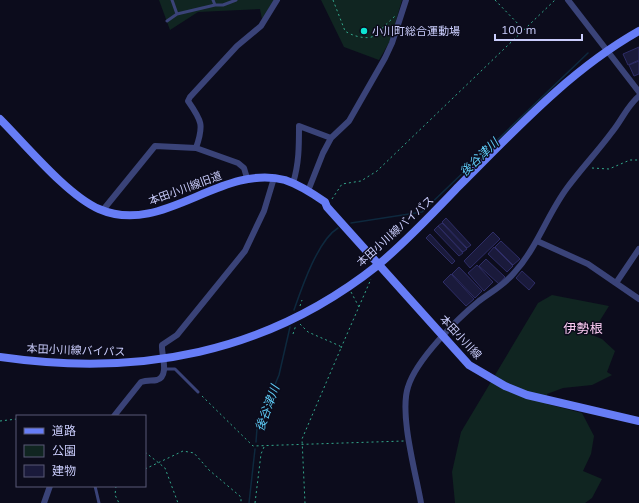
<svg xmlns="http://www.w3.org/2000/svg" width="639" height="503" font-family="Mulish,'Noto Sans JP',sans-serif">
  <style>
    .green { fill: #102521 }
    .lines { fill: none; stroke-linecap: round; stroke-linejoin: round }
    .stream { stroke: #0e293e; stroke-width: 1.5 }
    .building { fill: #1a1a3b; stroke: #2e2d66 }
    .path { stroke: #33a78b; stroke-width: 1; stroke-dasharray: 2 3; stroke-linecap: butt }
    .lane { stroke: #3a4378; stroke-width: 3 }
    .street { stroke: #3a4378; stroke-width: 6 }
    .secondary { stroke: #677df6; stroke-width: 8 }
    .poi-dot { fill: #0de5d3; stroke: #0c0c1c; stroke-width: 1.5 }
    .labels { text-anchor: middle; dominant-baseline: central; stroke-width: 3; stroke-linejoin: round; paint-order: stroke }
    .poi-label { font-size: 11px; fill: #cacdfc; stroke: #0c0c1c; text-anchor: start }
    .street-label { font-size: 11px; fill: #cacdfc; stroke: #0c0c1c }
    .water-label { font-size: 12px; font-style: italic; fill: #5ecbf6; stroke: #0c0c1c }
    .quarter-label { font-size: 13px; fill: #fcccf3; stroke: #0c0c1c }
  </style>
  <rect width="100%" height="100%" fill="#0c0c1c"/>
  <path class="green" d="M159 0H274L262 19 260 9 198 12 170 30Z
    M321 0H402L390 41 379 60 344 47Z
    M552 295 609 306 599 322 587 333 602 339 615 351 607 372 612 375 592 385 563 388 547 394V404L582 413 594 436 591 454 583 471 602 479 592 498 585 503H455L452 472 461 432 538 303Z"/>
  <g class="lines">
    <path class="stream" d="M351 223 422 212 588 53
      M294 310C302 287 318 240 338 228
      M256 442 257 428 279 375 290 327
      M249 503 255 449"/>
  </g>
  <path class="building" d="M639 47V60L628 65 623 54Z
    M639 61V74L634 76 629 65Z
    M446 218 471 245 467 248 442 222Z
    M442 223 467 249 463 252 438 226Z
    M438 226 463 253 459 256 434 230Z
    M493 232 500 239 470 268 464 261Z
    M430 234 455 261 452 264 426 238Z
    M501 241 520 259 513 265 495 247Z
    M494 247 513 266 507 272 488 254Z
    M486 259 505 277 499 284 479 266Z
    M477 265 493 282 484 291 468 273Z
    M459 267 482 291 475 298 452 274Z
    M522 271 535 283 529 290 516 278Z
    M451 274 474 299 466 306 443 282Z"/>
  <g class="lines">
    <path class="path" d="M333 0 345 31C352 36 367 40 374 36L395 16
      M495 0 523 29
      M592 168 609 169 630 160H639
      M332 199 342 184 361 181 377 171 555 0
      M351 292 359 307
      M300 306 302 300
      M300 324 308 332 340 346 341 348 302 439 305 503
      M293 334 296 325
      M341 348 371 279
      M202 396 253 446 404 441
      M0 421 17 419
      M145 452 165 468 178 503
      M145 469 183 451 194 453 209 470 241 497V503
      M116 486 115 495 119 503
      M255 503 261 454 264 447"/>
    <path class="lane" d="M172 0 177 14
      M213 0 215 5H223L236 0
      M167 21 177 14 215 5
      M165 369H175L198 392
      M95 486 99 503"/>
    <path class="street" d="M568 0 639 92
      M196 148C204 125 202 121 188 101L190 97 237 46 261 26 277 0
      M293 183C299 164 299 146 299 126L331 138
      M308 191 323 153 331 138 349 121 385 58 392 43 406 0
      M103 210 155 146 196 148 238 163 244 168 247 178
      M537 241 588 264 639 299
      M616 283 639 249
      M114 416 141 382C147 380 152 381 157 380 170 376 161 354 162 345L177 335 245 251 264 211 274 178
      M44 503 50 486
      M421 503C416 474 399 414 408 387 416 360 457 319 479 301 492 291 503 286 514 273 537 248 547 215 567 188 581 169 598 151 612 132 622 120 627 106 639 96"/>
    <path class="secondary" d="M0 119C26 145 67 195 99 209 163 237 220 163 285 180 300 185 312 193 325 202L327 207 469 365 505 386 527 395 639 421
      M0 357C139 377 266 354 378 265 407 241 433 213 459 186 515 130 570 70 639 31"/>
  </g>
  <circle class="poi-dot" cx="364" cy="31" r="4"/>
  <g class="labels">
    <g class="poi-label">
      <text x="372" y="31">小川町総合運動場</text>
    </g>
    <g class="street-label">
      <text transform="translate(185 188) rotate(-20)">本田小川線旧道</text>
      <text transform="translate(395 231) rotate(-42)">本田小川線バイパス</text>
      <text transform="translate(461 337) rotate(47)">本田小川線</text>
      <text transform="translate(76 350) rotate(2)">本田小川線バイパス</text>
    </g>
    <g class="water-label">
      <text transform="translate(479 157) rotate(-44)">後谷津川</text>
      <text transform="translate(267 408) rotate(-70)">後谷津川</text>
    </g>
    <g class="quarter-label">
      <text x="583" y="328">伊勢根</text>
    </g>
  </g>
  <rect x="16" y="415" width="130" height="72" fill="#0c0c1c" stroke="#585976"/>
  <rect x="24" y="428" width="20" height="6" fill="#677df6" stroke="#585976"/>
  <text x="52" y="435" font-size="12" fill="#cacdfc">道路</text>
  <rect x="24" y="445" width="20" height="12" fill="#102521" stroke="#585976"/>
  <text x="52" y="455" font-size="12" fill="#cacdfc">公園</text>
  <rect x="24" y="465" width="20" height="12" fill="#1a1a3b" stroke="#585976"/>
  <text x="52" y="475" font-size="12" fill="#cacdfc">建物</text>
  <path d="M495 34v6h87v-6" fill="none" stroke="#cacdfc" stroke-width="2"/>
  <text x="501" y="34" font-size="12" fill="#cacdfc" stroke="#0c0c1c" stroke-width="3" paint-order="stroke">100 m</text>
</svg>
